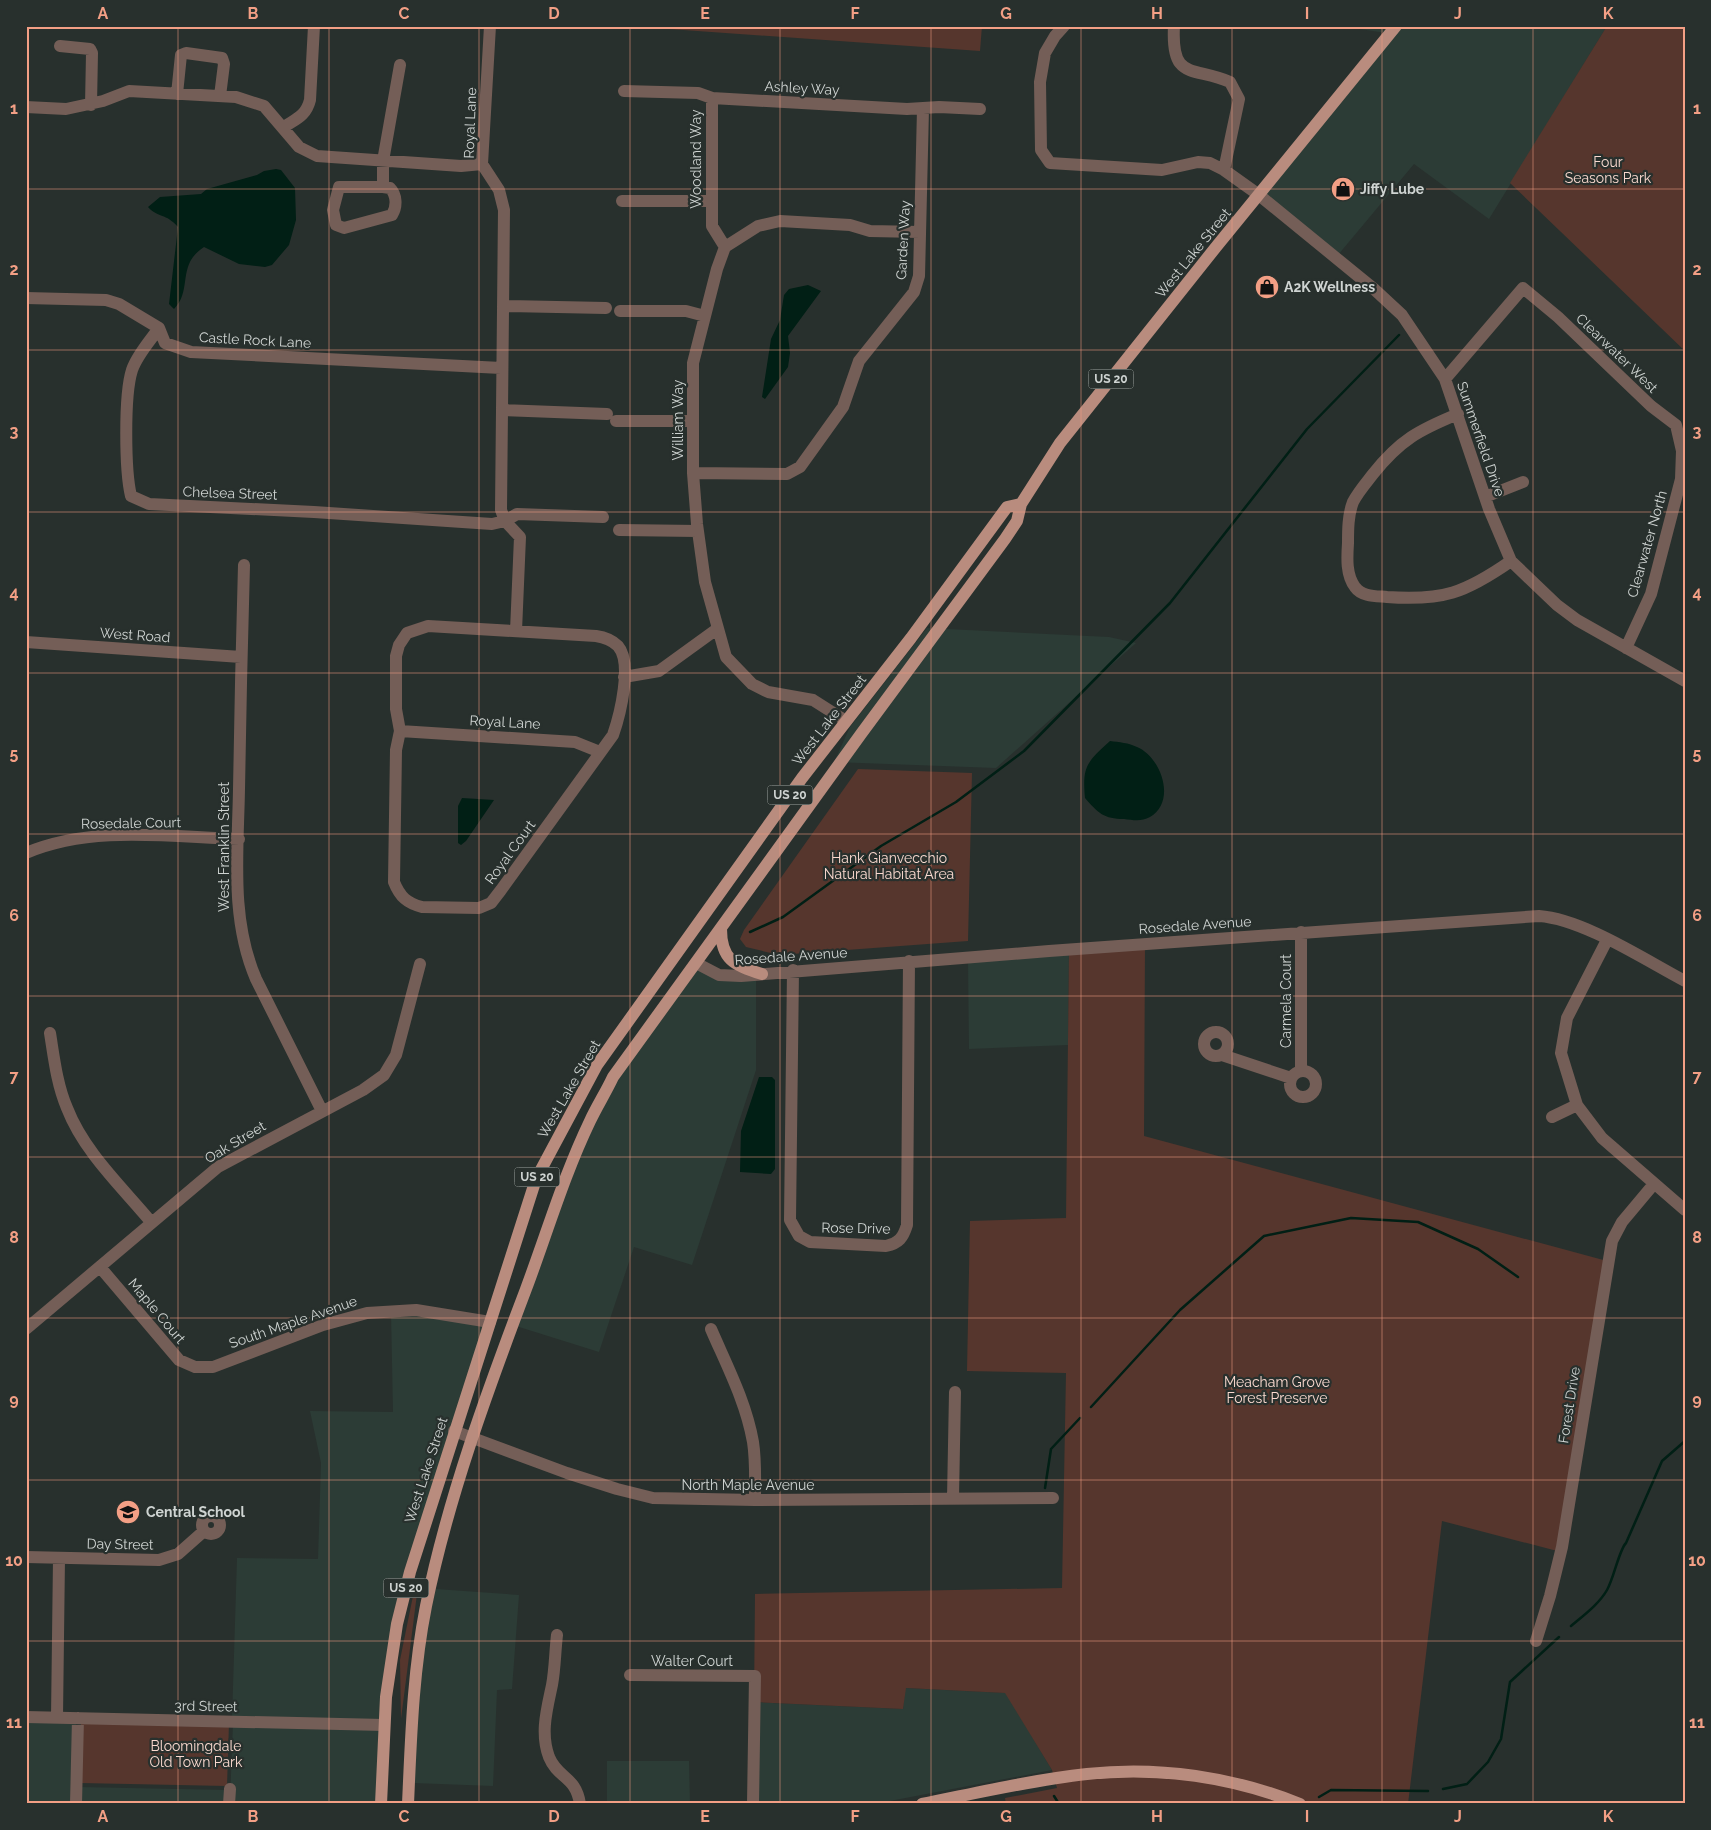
<svg xmlns="http://www.w3.org/2000/svg" width="1711" height="1830" font-family="Raleway,sans-serif">
  <style>
    .built { fill: #2c3c36 }
    .green { fill: #56362d }
    .water { fill: #011f15 }
    .lines { fill: none; stroke-linecap: round; stroke-linejoin: round }
    .stream { stroke: #011f15; stroke-width: 2.5 }
    .minor { stroke: #745e57; stroke-width: 12 }
    .major { stroke: #b98c7e; stroke-width: 12 }
    .grid { fill: none; stroke: #f39f85; stroke-width: 1; stroke-opacity: 0.55 }
    .labels { text-anchor: middle; dominant-baseline: central; stroke-width: 4.5; stroke-linejoin: round; paint-order: stroke }
    .shield { fill: #28302d; stroke: #9da3a0; stroke-width: 1 }
    .shield-label { font-size: 12px; font-weight: bold; fill: #cfd4d2 }
    .street-label { font-size: 14px; fill: #cfd4d2; stroke: #28302d }
    .park-label { font-size: 14px; fill: #fad9cf; stroke: #28302d }
    .poi-label { font-size: 14px; font-weight: bold; fill: #cfd4d2; stroke: #28302d; text-anchor: start }
    .neatline { fill: none; stroke: #f39f85; stroke-width: 2 }
    .grid-label { font-size: 16px; text-anchor: middle; font-weight: bold; fill: #f39f85 }
  </style>
  <rect width="100%" height="100%" fill="#28302d"/>
  <path class="built" d="M1340 26H1391L1386 33Z
    M1401 26H1607L1489 219 1414 164 1338 255 1263 194Z
    M927 628 1109 637 1136 643 996 768 834 762 850 727Z
    M1069 952 1068 1045 969 1049 968 961Z
    M696 966 756 978V1070L692 1265 634 1247 599 1352 516 1326 566 1188 606 1097Z
    M391 1313 487 1324 411 1562 386 1725 232 1719 237 1558 318 1559 321 1463 310 1411 393 1412Z
    M436 1589 519 1595 512 1689 497 1690 493 1786 413 1783 421 1649Z
    M905 1688 1006 1693 1052 1770 874 1804H750L751 1702 903 1709Z
    M26 1719 76 1720 75 1804H26Z
    M233 1723 387 1729 382 1804H273L272 1802 230 1801Z
    M607 1761H689L690 1804H607Z
    M78 1787 228 1790 227 1804H78Z"/>
  <path class="green" d="M627 26H982L980 51Z
    M1607 26H1685V351L1510 183Z
    M858 769 972 773 968 941 779 955 746 947 740 939 744 930Z
    M1145 944 1144 1136 1607 1261 1561 1552 1442 1521 1408 1804H1006L1005 1798 1057 1788 1052 1770 1005 1693 906 1688 903 1709 754 1702 755 1594 1062 1588 1066 1373 967 1371 970 1221 1066 1218 1069 949Z
    M415 1586H418L401 1719 400 1660Z
    M81 1721 229 1723 227 1786 80 1783Z"/>
  <path class="water" d="M276 169 281 170 295 188 296 220 289 245 272 265 265 267 239 264 204 247C176 265 193 290 174 309L169 304 178 227C166 213 158 218 148 207L160 197 201 194 207 189 257 175 264 171Z
    M808 285 821 291 788 336 790 353 788 367 765 399 762 397 771 339 780 320 784 295 789 289Z
    M1110 741C1119 742 1129 743 1137 747 1161 757 1177 801 1150 817 1141 822 1133 820 1124 819 1104 819 1098 813 1085 798 1082 766 1087 762 1110 741Z
    M462 798 494 800 466 841 461 845 458 843V806Z
    M759 1077H772L775 1080V1169L771 1174 740 1172 741 1131Z"/>
  <g class="lines">
    <path class="stream" d="M750 932 783 917 881 846 956 802 1024 751 1170 603 1307 429 1399 335
      M1091 1407 1180 1310 1264 1236 1351 1218 1418 1222 1478 1249 1518 1277
      M1045 1488 1051 1449 1080 1418
      M1571 1626C1584 1615 1599 1604 1607 1590 1614 1578 1619 1550 1626 1543L1662 1461 1685 1441
      M1443 1789 1467 1784 1488 1762 1501 1739 1510 1682 1559 1637
      M1054 1796 1059 1804
      M1319 1797 1331 1790 1428 1791"/>
    <path class="minor" d="M490 26 482 164 499 190 504 210 501 510 505 521 520 537 516 631
      M1064 26 1055 36 1045 53 1040 82 1041 150 1050 163 1162 170 1198 162 1210 163 1224 170
      M1174 26C1171 81 1192 66 1230 82L1239 99 1224 170 1259 195 1374 289 1402 315 1445 379 1489 509 1511 561 1557 605 1577 620 1685 681
      M60 46 90 49 92 53 91 105
      M624 91 698 93 712 98 907 109 939 107 980 109
      M177 94 181 55 186 53 222 58 224 64 220 96
      M712 98V226L725 247
      M26 107 66 109 103 101 129 91 236 97 264 106 299 147 317 156 461 166 482 164
      M284 127C296 119 306 116 310 100L314 26
      M383 187 390 188C397 195 397 207 392 215L344 228 336 225 333 210 339 187H383V161L400 65
      M622 201H710
      M26 298 106 300 119 304 159 328 165 343 191 352 501 368
      M503 306 606 308
      M620 311H686L705 316
      M159 328C150 341 137 355 132 370 124 395 125 471 131 496L149 504 314 512 492 524 505 521 517 514 603 517
      M1445 379 1523 288 1558 317 1651 406 1676 425 1682 451 1681 479 1651 594 1626 648
      M502 410 607 414
      M1458 414C1419 430 1400 440 1373 474 1366 483 1358 492 1353 502 1348 515 1348 530 1348 543 1347 558 1346 575 1355 587 1362 597 1377 596 1387 597 1443 601 1465 593 1511 561
      M616 421H693
      M693 473 787 474 800 467 843 407 859 361 914 292 919 276 923 109
      M1485 497 1523 482
      M619 530 698 531
      M244 565C242 640 240 714 239 789 238 852 230 919 256 979L322 1111
      M428 626 596 636C603 637 612 640 618 646 633 663 620 715 613 735L501 890 491 903 479 908 422 907C407 903 400 897 394 882L396 750 400 731 396 709V656L399 645 407 633Z
      M26 642 241 657
      M624 677 659 671 717 629
      M846 721 813 700 768 692 752 684 726 657 705 582 697 524 693 473V363L717 269 725 247 758 226 780 221 850 225 870 231 920 232
      M400 731 575 742 600 752
      M26 853C92 825 169 837 239 839
      M1607 940 1567 1018 1561 1053 1577 1105 1602 1138 1685 1210
      M696 963 719 975 741 976 1049 951 1539 916C1583 919 1645 960 1685 981
      M793 970 790 1220 799 1236 810 1242 886 1246C899 1243 903 1238 907 1225L909 961
      M1204 1044a12 12 0 1 1 24 0a12 12 0 1 1-24 0Z
      M50 1033C54 1058 57 1085 67 1108 84 1152 122 1187 151 1222
      M1222 1055 1291 1078
      M1290 1084a13 13 0 1 1 26 0a13 13 0 1 1-26 0Z
      M1301 1071V932
      M1552 1117 1577 1105
      M100 1267 179 1360 195 1367H213L323 1325 367 1313 416 1310 490 1322
      M26 1329 218 1167 363 1090 384 1075 396 1055 420 964
      M711 1329C727 1366 746 1402 753 1442 756 1461 755 1481 755 1500
      M454 1431 567 1473 617 1489 653 1498 755 1500 1053 1498
      M953 1498 955 1392
      M202 1525a9 9 0 1 1 18 0a9 9 0 1 1-18 0Z
      M26 1557 159 1560 178 1554 204 1531
      M557 1635C555 1652 555 1669 552 1685 547 1709 540 1733 549 1757 558 1779 576 1776 580 1804
      M1536 1641 1550 1596 1562 1547 1612 1241 1622 1222 1653 1185
      M630 1675 755 1676 753 1804
      M26 1717 384 1725
      M57 1717 59 1558
      M76 1804 78 1718
      M229 1804 230 1789"/>
    <path class="major" d="M721 929C721 959 734 966 762 974
      M381 1804 386 1697 397 1624 410 1572 536 1179 597 1065 802 778 911 638 1007 507 1021 504
      M408 1804C411 1737 413 1671 426 1606 448 1498 487 1392 526 1289 547 1233 564 1175 590 1121 597 1106 606 1092 613 1077L861 734 1005 539 1017 521 1021 504 1060 443 1216 247 1396 26
      M922 1804C977 1793 1032 1780 1087 1774 1159 1766 1233 1777 1300 1804"/>
  </g>
  <path class="grid" d="M178 26V1804M329 26V1804M479 26V1804M630 26V1804M780 26V1804M931 26V1804M1081 26V1804M1232 26V1804M1382 26V1804M1533 26V1804M26 189H1685M26 350H1685M26 512H1685M26 673H1685M26 834H1685M26 996H1685M26 1157H1685M26 1318H1685M26 1480H1685M26 1641H1685"/>
  <defs>
    <g id="shop-disc" transform="scale(1.25)"><circle r="9.5" fill="#f39f85" stroke="#28302d"/><path d="M-5-2.5h2.3a2.7 3.5 0 0 1 5.4 0H5L5.5 6h-11ZM-1.5-2.5h3a1.5 2.3 0 0 0-3 0Z" fill="#111"/></g>
    <g id="school-disc" transform="scale(1.25)"><circle r="9.5" fill="#f39f85" stroke="#28302d"/><path d="M0-5L7-2L0 1L-7-2ZM-4 1L0 2.5L4 1V4Q0 6-4 4Z" fill="#111"/></g>
  </defs>
  <g fill-rule="evenodd">
    <use href="#shop-disc" x="1343" y="189"/>
    <use href="#shop-disc" x="1267" y="287"/>
    <use href="#school-disc" x="128" y="1512"/>
  </g>
  <g class="labels">
    <g class="shield">
      <rect x="1088.5" y="369.5" width="45" height="19" rx="4"/>
      <rect x="767.5" y="785.5" width="45" height="19" rx="4"/>
      <rect x="514.5" y="1167.5" width="45" height="19" rx="4"/>
      <rect x="383.5" y="1578.5" width="45" height="19" rx="4"/>
    </g>
    <g class="shield-label">
      <text x="1111" y="379">US 20</text>
      <text x="790" y="795">US 20</text>
      <text x="537" y="1177">US 20</text>
      <text x="406" y="1588">US 20</text>
    </g>
    <g class="street-label">
      <text transform="translate(802 88) rotate(3)">Ashley Way</text>
      <text transform="translate(470 123) rotate(-88)">Royal Lane</text>
      <text transform="translate(696 159) rotate(-90)">Woodland Way</text>
      <text transform="translate(903 240) rotate(-87)">Garden Way</text>
      <text transform="translate(1193 253) rotate(-51)">West Lake Street</text>
      <text transform="translate(255 340) rotate(3)">Castle Rock Lane</text>
      <text transform="translate(1617 353) rotate(44)">Clearwater West</text>
      <text transform="translate(678 420) rotate(-90)">William Way</text>
      <text transform="translate(1481 439) rotate(71)">Summerfield Drive</text>
      <text transform="translate(230 493) rotate(2)">Chelsea Street</text>
      <text transform="translate(1647 544) rotate(-74)">Clearwater North</text>
      <text transform="translate(135 635) rotate(4)">West Road</text>
      <text transform="translate(829 720) rotate(-52)">West Lake Street</text>
      <text transform="translate(505 722) rotate(3)">Royal Lane</text>
      <text transform="translate(131 823) rotate(-1)">Rosedale Court</text>
      <text transform="translate(224 847) rotate(-90)">West Franklin Street</text>
      <text transform="translate(510 852) rotate(-54)">Royal Court</text>
      <text transform="translate(1195 925) rotate(-4)">Rosedale Avenue</text>
      <text transform="translate(791 956) rotate(-4)">Rosedale Avenue</text>
      <text transform="translate(1286 1001) rotate(-90)">Carmela Court</text>
      <text transform="translate(569 1089) rotate(-60)">West Lake Street</text>
      <text transform="translate(235 1142) rotate(-31)">Oak Street</text>
      <text transform="translate(856 1228) rotate(1)">Rose Drive</text>
      <text transform="translate(157 1311) rotate(50)">Maple Court</text>
      <text transform="translate(293 1322) rotate(-19)">South Maple Avenue</text>
      <text transform="translate(1569 1405) rotate(-81)">Forest Drive</text>
      <text transform="translate(426 1470) rotate(-72)">West Lake Street</text>
      <text x="748" y="1485">North Maple Avenue</text>
      <text transform="translate(120 1544) rotate(1)">Day Street</text>
      <text x="692" y="1661">Walter Court</text>
      <text transform="translate(206 1706) rotate(1)">3rd Street</text>
    </g>
    <g class="park-label">
      <text x="1608" y="162">Four<tspan x="1608" dy="16">Seasons Park</tspan></text>
      <text x="889" y="858">Hank Gianvecchio<tspan x="889" dy="16">Natural Habitat Area</tspan></text>
      <text x="1277" y="1382">Meacham Grove<tspan x="1277" dy="16">Forest Preserve</tspan></text>
      <text x="196" y="1746">Bloomingdale<tspan x="196" dy="16">Old Town Park</tspan></text>
    </g>
    <g class="poi-label">
      <text x="1360" y="189">Jiffy Lube</text>
      <text x="1284" y="287">A2K Wellness</text>
      <text x="146" y="1512">Central School</text>
    </g>
  </g>
  <rect width="1711" height="1830" fill="none" stroke="#28302d" stroke-width="55"/>
  <rect x="28" y="28" width="1656" height="1774" class="neatline"/>
  <g class="grid-label">
    <text x="103" y="19">A</text>
    <text x="253" y="19">B</text>
    <text x="404" y="19">C</text>
    <text x="554" y="19">D</text>
    <text x="705" y="19">E</text>
    <text x="855" y="19">F</text>
    <text x="1006" y="19">G</text>
    <text x="1157" y="19">H</text>
    <text x="1307" y="19">I</text>
    <text x="1458" y="19">J</text>
    <text x="1608" y="19">K</text>
    <text x="14" y="114">1</text>
    <text x="1697" y="114">1</text>
    <text x="14" y="275">2</text>
    <text x="1697" y="275">2</text>
    <text x="14" y="437">3</text>
    <text x="1697" y="437">3</text>
    <text x="14" y="598">4</text>
    <text x="1697" y="598">4</text>
    <text x="14" y="759">5</text>
    <text x="1697" y="759">5</text>
    <text x="14" y="921">6</text>
    <text x="1697" y="921">6</text>
    <text x="14" y="1082">7</text>
    <text x="1697" y="1082">7</text>
    <text x="14" y="1243">8</text>
    <text x="1697" y="1243">8</text>
    <text x="14" y="1405">9</text>
    <text x="1697" y="1405">9</text>
    <text x="14" y="1566">10</text>
    <text x="1697" y="1566">10</text>
    <text x="14" y="1728">11</text>
    <text x="1697" y="1728">11</text>
    <text x="103" y="1822">A</text>
    <text x="253" y="1822">B</text>
    <text x="404" y="1822">C</text>
    <text x="554" y="1822">D</text>
    <text x="705" y="1822">E</text>
    <text x="855" y="1822">F</text>
    <text x="1006" y="1822">G</text>
    <text x="1157" y="1822">H</text>
    <text x="1307" y="1822">I</text>
    <text x="1458" y="1822">J</text>
    <text x="1608" y="1822">K</text>
  </g>
</svg>
